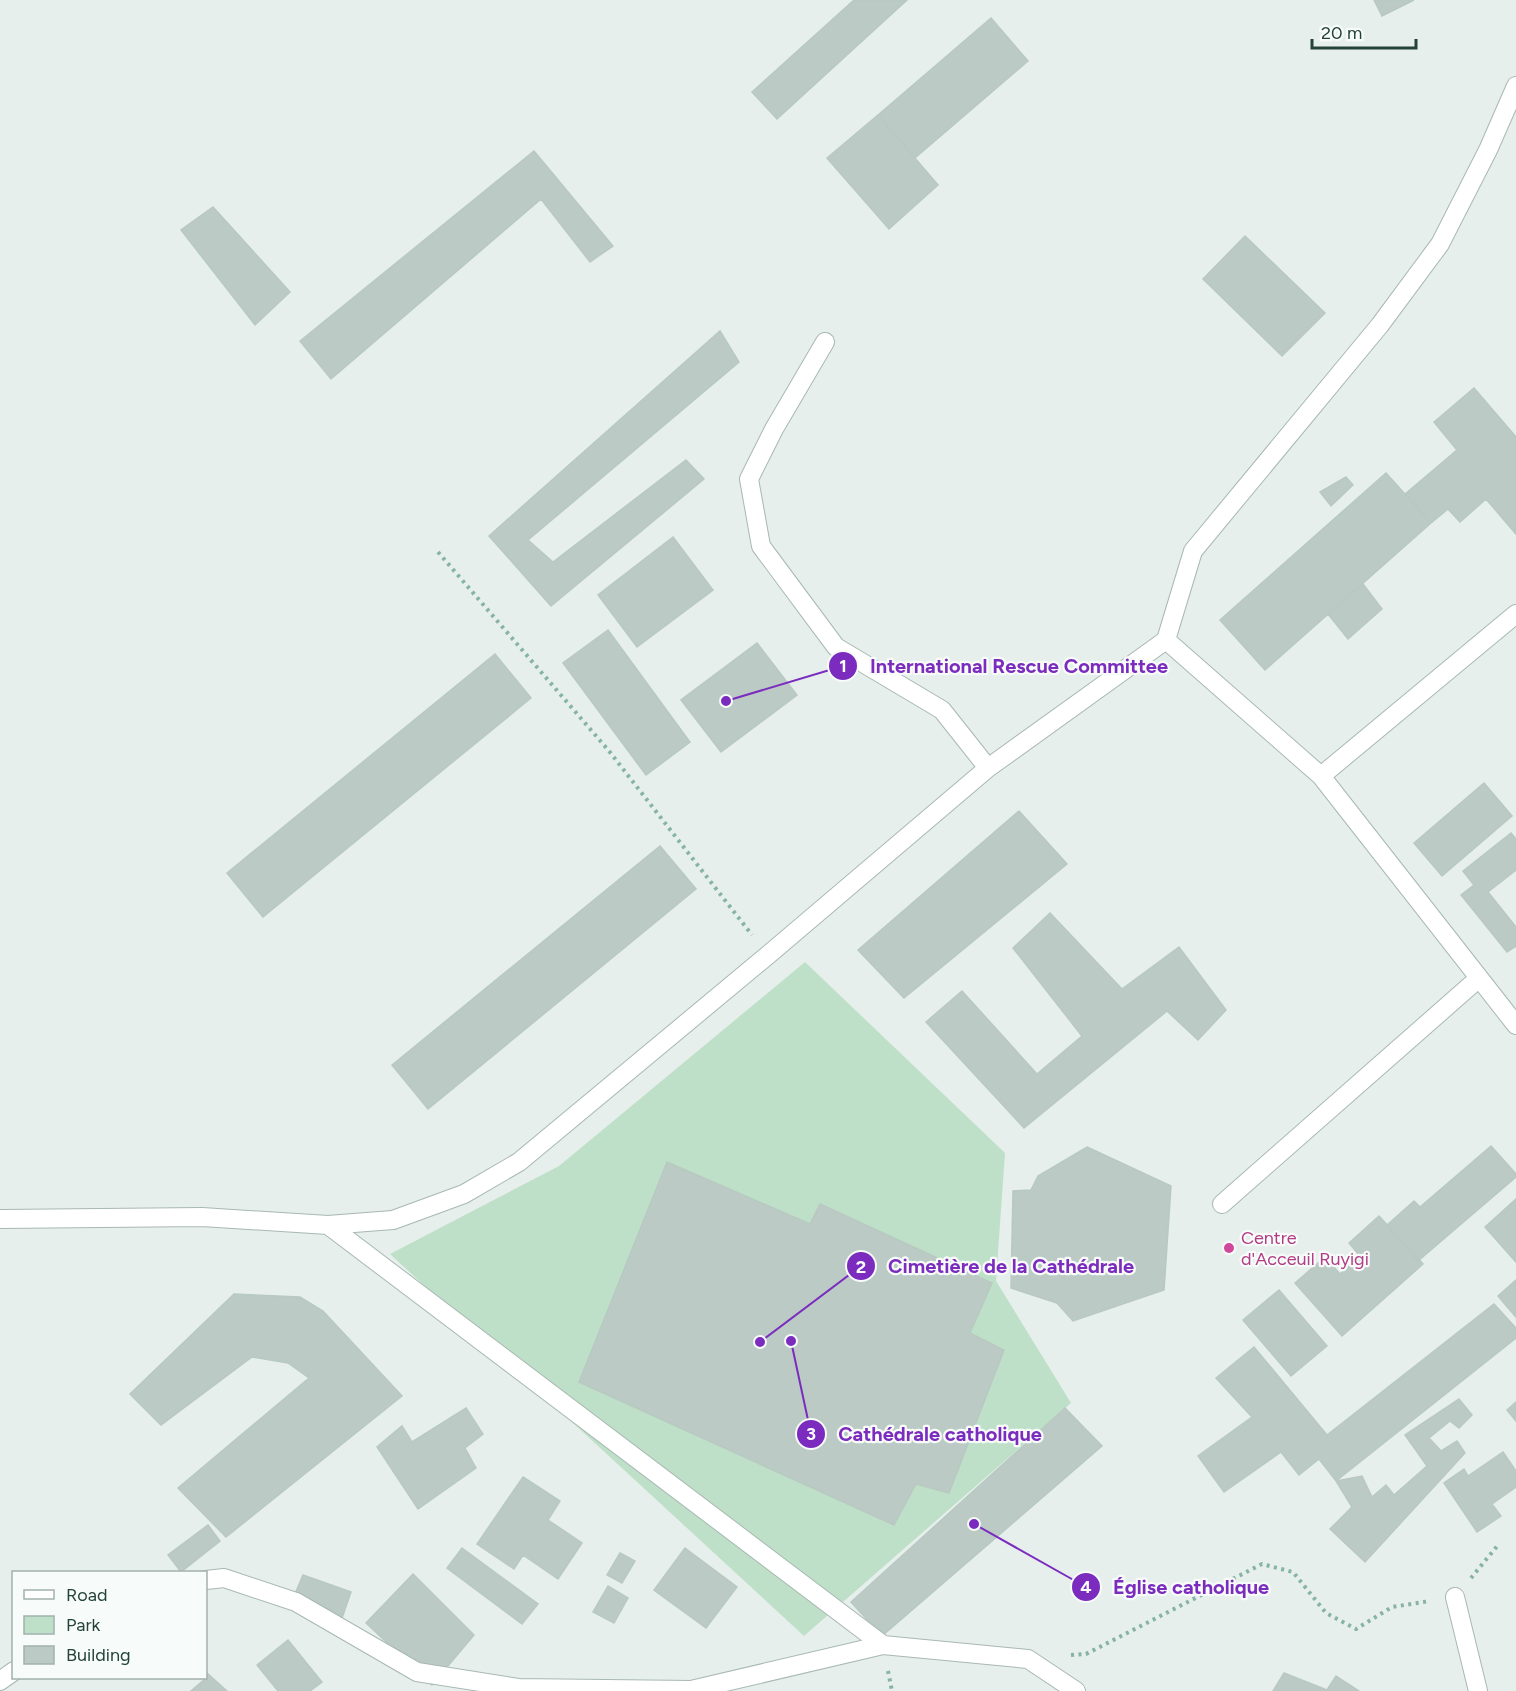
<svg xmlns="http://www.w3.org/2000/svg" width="1516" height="1691" font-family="Figtree,sans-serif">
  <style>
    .green { fill: #bfe0c8 }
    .building { fill: #bbcac4; stroke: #b8c9c2; stroke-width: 1.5 }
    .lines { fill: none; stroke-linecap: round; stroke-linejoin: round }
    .street-casing { stroke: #a8b8b2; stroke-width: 20 }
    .path { stroke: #86b3a5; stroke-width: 4; stroke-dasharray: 3 4.5; stroke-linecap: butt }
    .street { stroke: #fff; stroke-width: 18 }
    .hotel-dot { fill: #d1479c; stroke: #f7fbf9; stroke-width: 2 }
    .labels { text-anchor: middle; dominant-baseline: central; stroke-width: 4.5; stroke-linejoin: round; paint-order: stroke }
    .hotel-label { font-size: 18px; fill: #b23c85; stroke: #f7fbf9; text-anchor: start }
    .leader { fill: none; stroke: #7b2cbf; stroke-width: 2 }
    .callout-dot { fill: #7b2cbf; stroke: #f7fbf9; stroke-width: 2 }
    .mark-label { font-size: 18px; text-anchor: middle; font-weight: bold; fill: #fff }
    .callout-label { font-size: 20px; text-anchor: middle; font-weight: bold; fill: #7b2cbf; stroke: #f7fbf9; stroke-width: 4.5; stroke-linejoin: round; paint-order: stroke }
  </style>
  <rect width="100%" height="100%" fill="#e6efeb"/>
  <path class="green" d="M805 962 1005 1153 996 1281 1071 1403 804 1636 390 1254 559 1166Z"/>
  <path class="building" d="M854 0H907L777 119 752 92Z
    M1374 0H1414L1382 16Z
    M991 18 1028 61 915 158 878 115Z
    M878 115 938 185 889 229 827 158Z
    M534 151 613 246 590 262 541 199 331 379 300 341Z
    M213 207 290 292 255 325 181 230Z
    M1245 236 1325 313 1282 356 1203 279Z
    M720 331 739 362 528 540 553 562 686 460 704 479 551 606 489 536Z
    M1474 388 1516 437V534L1486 499 1460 522 1448 509 1431 523 1405 494 1457 450 1434 422Z
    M1386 473 1431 523 1265 670 1220 620Z
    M1346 477 1353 485 1331 506 1320 492Z
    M673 537 713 590 637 647 598 595Z
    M1363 584 1382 609 1348 639 1328 614Z
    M608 630 690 742 646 775 563 663Z
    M757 643 797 695 721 752 681 700Z
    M495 654 531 698 263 917 227 873Z
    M1484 783 1512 816 1442 876 1414 843Z
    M1019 811 1067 864 904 998 858 950Z
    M1511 833 1516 839V870L1488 892 1516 927V946L1507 952 1461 895 1474 885 1463 871Z
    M660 846 696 889 428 1109 392 1065Z
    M1050 913 1122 989 1179 947 1226 1010 1198 1040 1167 1011 1024 1128 926 1022 962 991 1037 1074 1082 1036 1013 948Z
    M1491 1146 1516 1174V1177L1418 1261 1387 1225 1414 1201 1420 1207Z
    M1087 1147 1171 1186 1164 1290 1073 1321 1057 1303 1011 1288 1013 1191 1031 1190 1038 1176Z
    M667 1162 810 1224 820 1204 992 1283 970 1333 1004 1350 949 1493 916 1484 894 1525 579 1382Z
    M1516 1199V1262L1485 1227Z
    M1379 1216 1423 1264 1342 1336 1295 1283 1325 1257 1340 1274 1360 1256 1349 1243Z
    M1516 1280V1317L1498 1296Z
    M1279 1290 1327 1346 1291 1376 1243 1320Z
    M234 1294 300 1297 323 1311 402 1396 226 1537 178 1488 309 1378 288 1363 252 1357 161 1425 130 1394Z
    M1494 1304 1516 1328V1338L1336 1481 1319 1459 1299 1475 1281 1452 1224 1492 1198 1456 1252 1417 1216 1378 1254 1347 1327 1435Z
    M1459 1399 1472 1415 1459 1428 1450 1421 1429 1438 1441 1451 1457 1441 1465 1453 1365 1562 1330 1529 1352 1507 1336 1481 1362 1476 1372 1497 1386 1485 1394 1495 1427 1466 1405 1435Z
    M1516 1402V1421L1507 1410Z
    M466 1408 483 1434 465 1448 476 1468 418 1509 377 1447 402 1426 412 1442Z
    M1065 1408 1102 1446 882 1636 851 1602Z
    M1503 1452 1516 1471V1487L1492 1504 1501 1516 1477 1532 1444 1483 1464 1469 1468 1476Z
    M523 1477 560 1501 548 1520 582 1543 558 1579 523 1555 514 1569 477 1544Z
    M208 1525 220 1541 181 1572 168 1555Z
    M462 1548 538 1604 522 1624 447 1568Z
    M685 1548 737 1587 706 1628 654 1590Z
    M620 1553 635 1561 622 1583 607 1575Z
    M413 1574 474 1635 432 1685 366 1623Z
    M303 1575 351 1592 341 1621 289 1608Z
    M608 1586 628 1598 614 1623 593 1612Z
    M288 1640 322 1682 310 1691H278L257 1665Z
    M207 1673 227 1691H191L206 1678Z
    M1284 1673 1327 1690 1336 1676 1359 1691H1273Z"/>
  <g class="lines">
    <g class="street-casing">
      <path id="street" d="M825 342 774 429 749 479 761 546 836 647 942 710 988 768
        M1166 640 1321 776 1516 614
        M1321 776 1516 1025
        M1222 1204 1479 978
        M0 1219 202 1217 328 1225 393 1220 464 1194 519 1162 768 955 988 768 1166 640 1193 551 1380 325 1440 244 1488 150 1516 86
        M328 1225 883 1645 1028 1659 1076 1691
        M206 1580 224 1578 296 1602 417 1672 518 1688 691 1690 883 1645
        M1455 1597 1478 1691
        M0 1681 14 1671"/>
    </g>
    <path class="path" d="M438 552 609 751 752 935
      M1471 1578 1498 1545
      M1071 1655 1086 1654 1262 1564 1293 1572 1326 1613 1356 1629 1392 1607 1430 1601
      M888 1671 892 1691"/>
    <use href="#street" class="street"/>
  </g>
  <circle class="hotel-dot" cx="1229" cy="1248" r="6"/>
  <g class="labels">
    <g class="hotel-label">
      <text x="1241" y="1238">Centre<tspan x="1241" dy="21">d'Acceuil Ruyigi</tspan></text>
    </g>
  </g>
  <path class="leader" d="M726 701L843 666M760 1342L861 1266M791 1341L811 1434M974 1524L1086 1587"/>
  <g class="callout-dot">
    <circle cx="726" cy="701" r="6"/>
    <circle cx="760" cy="1342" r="6"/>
    <circle cx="791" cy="1341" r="6"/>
    <circle cx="974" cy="1524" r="6"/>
    <circle cx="843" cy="666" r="15"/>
    <circle cx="861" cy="1266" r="15"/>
    <circle cx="811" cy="1434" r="15"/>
    <circle cx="1086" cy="1587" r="15"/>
  </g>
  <g class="mark-label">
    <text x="843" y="672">1</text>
    <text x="861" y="1273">2</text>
    <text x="811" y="1440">3</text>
    <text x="1086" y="1593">4</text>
  </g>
  <g class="callout-label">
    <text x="1019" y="673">International Rescue Committee</text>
    <text x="1011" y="1273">Cimetière de la Cathédrale</text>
    <text x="940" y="1441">Cathédrale catholique</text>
    <text x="1191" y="1594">Église catholique</text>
  </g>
  <rect x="12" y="1571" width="195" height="108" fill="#f7fbf9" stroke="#a3b1ad" stroke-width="1.5"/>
  <rect x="24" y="1590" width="30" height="9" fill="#ffffff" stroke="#a3b1ad" stroke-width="1.5"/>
  <text x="66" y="1601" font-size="18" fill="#24423a">Road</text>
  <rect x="24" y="1616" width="30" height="18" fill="#bfe0c8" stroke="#a3b1ad" stroke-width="1.5"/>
  <text x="66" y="1631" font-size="18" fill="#24423a">Park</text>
  <rect x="24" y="1646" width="30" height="18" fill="#bbcac4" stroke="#a3b1ad" stroke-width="1.5"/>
  <text x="66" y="1661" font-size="18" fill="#24423a">Building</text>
  <path d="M1312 39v9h104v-9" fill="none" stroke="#24423a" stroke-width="3"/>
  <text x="1321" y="39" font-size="18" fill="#24423a" stroke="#f7fbf9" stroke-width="4.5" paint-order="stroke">20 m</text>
</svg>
